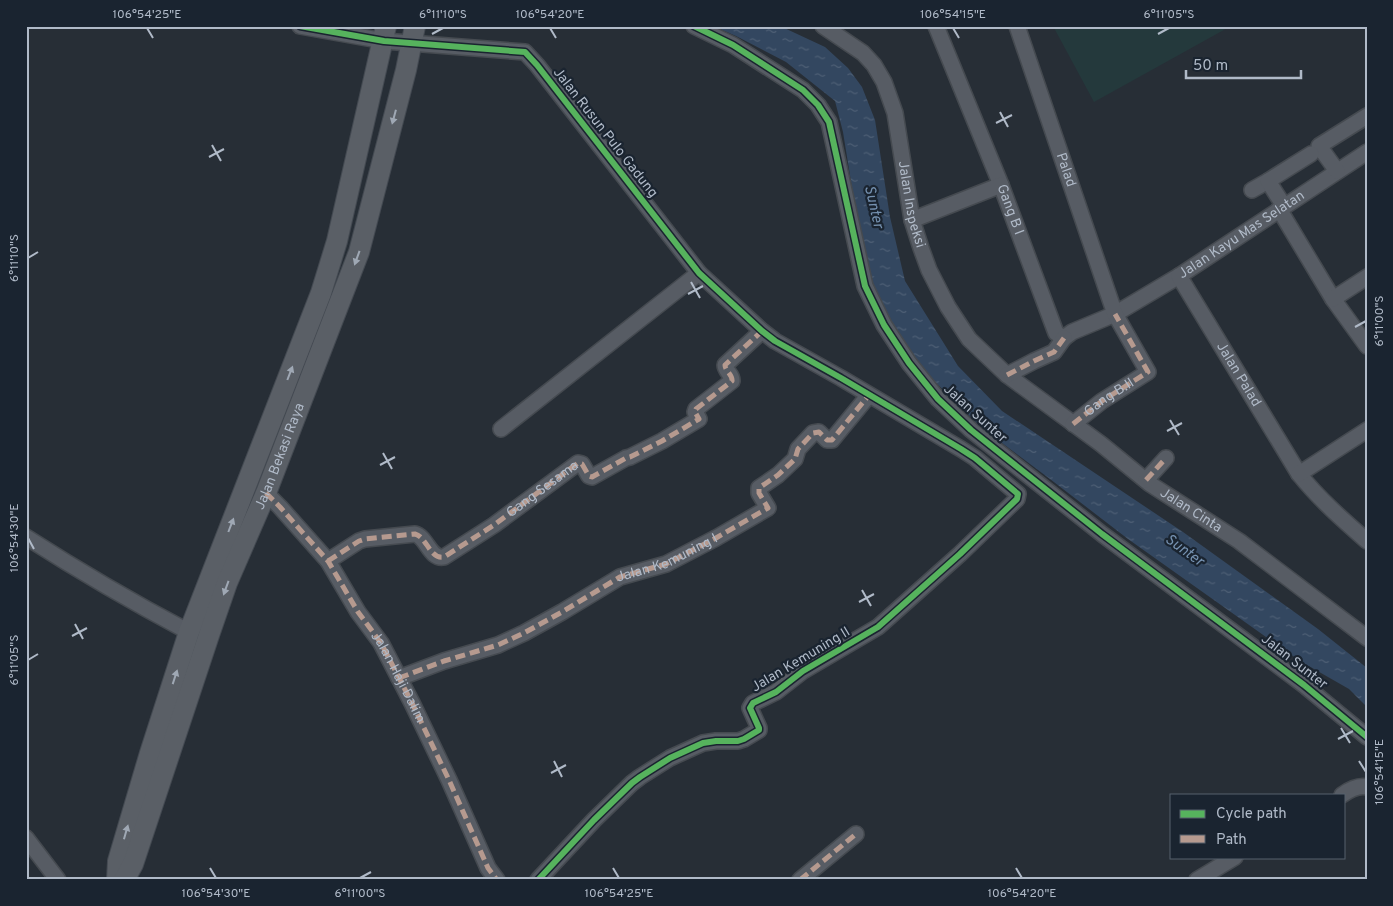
<svg xmlns="http://www.w3.org/2000/svg" width="1393" height="906" font-family="Overpass,sans-serif">
  <style>
    .green { fill: #24393c }
    .water { fill: url(#water-ripples) }
    .lines { fill: none; stroke-linecap: round; stroke-linejoin: round }
    .minor-casing { stroke: #454a50; stroke-width: 18 }
    .major-casing { stroke: #444a52; stroke-width: 22 }
    .minor { stroke: #575c64; stroke-width: 15 }
    .major { stroke: #5a5f66; stroke-width: 20 }
    .quiet { stroke: #b69a8f; stroke-width: 5; stroke-dasharray: 10 5; stroke-linecap: butt }
    .cycleway-casing { stroke: #1a2430; stroke-width: 9 }
    .cycleway { stroke: #56b35d; stroke-width: 6 }
    .oneway { fill: #9fa8b4 }
    .ticks { fill: none; stroke: #b0bac8; stroke-width: 2 }
    .labels { text-anchor: middle; dominant-baseline: central; stroke-width: 4.5; stroke-linejoin: round; paint-order: stroke }
    .street-label { font-size: 14px; fill: #b0bac8; stroke: #1a2430 }
    .water-label { font-size: 15px; font-style: italic; fill: #7692b1; stroke: #1a2430 }
    .neatline { fill: none; stroke: #b0bac8; stroke-width: 2 }
    .ticks-label { font-size: 12px; text-anchor: middle; fill: #b0bac8 }
  </style>
  <defs>
    <pattern id="water-ripples" width="26" height="14" patternUnits="userSpaceOnUse" patternTransform="scale(1.25)"><rect width="26" height="14" fill="#334760"/><path d="M2 4q2-2 4 0t4 0M15 11q2-2 4 0t4 0" fill="none" stroke="#4e5f75"/></pattern>
  </defs>
  <rect width="100%" height="100%" fill="#272e36"/>
  <path class="green" d="M1053 26H1231L1094 102Z"/>
  <path class="water" d="M713 26H780L825 47 848 68 862 87 875 120 890 217 905 281 958 366 1002 411 1183 532 1318 629 1367 668V707L1349 689 1300 661 1128 539 1050 479 982 428 920 367 878 307 858 225 843 132 835 101 786 62 736 36Z"/>
  <g class="lines">
    <g class="minor-casing">
      <g id="minor">
        <path d="M300 26 384 41 525 52 537 65 699 273 762 331 775 341 841 378 961 449 975 458 1018 494 1017 499 960 554 878 627 803 671 776 692 753 703 750 708 759 728V730L744 739 738 741H716L703 743 670 758 640 777 632 783 594 820 538 880"/>
        <path d="M694 26 733 45 803 90 818 105 829 122 865 286 884 325 909 363 938 399 971 430 1102 534 1304 685 1367 737"/>
        <path id="s1" d="M823 26 863 53 874 65 884 82 895 113 912 220 921 248 929 270 948 307 969 339 1007 375 1101 444 1150 484 1239 541 1367 638"/>
        <path id="s2" d="M936 26 1001 185 1056 333 1064 338 1072 332 1115 314 1179 276 1367 152"/>
        <path id="s3" d="M1017 26 1115 314 1148 372 1102 401 1073 424"/>
        <path d="M1337 171 1319 146 1367 116"/>
        <path d="M1252 190 1268 181"/>
        <path d="M1284 206 1268 181 1311 154"/>
        <path d="M1279 209 1333 299 1367 346"/>
        <path d="M912 220 1001 185"/>
        <path id="s4" d="M1179 276 1299 474C1319 499 1343 520 1367 541"/>
        <path d="M1333 299 1367 277"/>
        <path d="M1007 375 1034 361 1054 352 1064 338"/>
        <path d="M501 429 699 273"/>
        <path d="M1299 474 1367 430"/>
        <path d="M1146 480 1166 458"/>
        <path d="M266 493 280 507 328 561 358 612 381 643 412 703 449 780 488 868 497 880"/>
        <path d="M26 537C79 571 134 603 189 632"/>
        <path id="s5" d="M328 561 359 541 365 539 415 534C427 537 430 560 444 557L494 525 578 463 582 464 589 476 592 477 626 458 630 457 662 441 699 419 695 412 696 409 732 381C733 375 725 371 725 365L762 331"/>
        <path d="M399 678 444 661 498 645 524 633 562 612 620 577 666 564 716 538 768 508 759 493V488L778 475 795 459 798 449 813 433 819 432 827 440H832L869 395"/>
        <path d="M1342 795C1349 790 1358 785 1367 787"/>
        <path d="M26 838 58 880"/>
        <path d="M800 880 856 834"/>
        <path d="M1197 880 1235 857"/>
      </g>
    </g>
    <g class="major-casing">
      <g id="major">
        <path d="M117 880 118 861 150 753 189 632 321 293 337 241 386 26"/>
        <path id="s6" d="M124 880 133 864 209 635 227 583 266 493 359 252 406 70 415 26"/>
      </g>
    </g>
    <use href="#minor" class="minor"/>
    <use href="#major" class="major"/>
    <g class="quiet">
      <path d="M1007 375 1034 361 1054 352 1064 338"/>
      <path id="s7" d="M1073 424 1102 401 1148 372 1115 314"/>
      <path d="M1146 480 1166 458"/>
      <path id="s8" d="M266 493 280 507 328 561 358 612 381 643 412 703 449 780 488 868 497 880"/>
      <path d="M328 561 359 541 365 539 415 534C427 537 430 560 444 557L494 525 578 463 582 464 589 476 592 477 626 458 630 457 662 441 699 419 695 412 696 409 732 381C733 375 725 371 725 365L762 331 765 333"/>
      <path id="s9" d="M399 678 444 661 498 645 524 633 562 612 620 577 666 564 716 538 768 508 759 493V488L778 475 795 459 798 449 813 433 819 432 827 440H832L869 395"/>
      <path d="M800 880 856 834"/>
    </g>
    <g class="cycleway-casing">
      <path id="cycleway" d="M300 26 384 41 525 52 537 65 699 273 762 331 775 341 841 378 961 449 975 458 1018 494 1017 499 960 554 878 627 803 671 776 692 753 703 750 708 759 728V730L744 739 738 741H716L703 743 670 758 640 777 632 783 594 820 538 880
        M694 26 733 45 803 90 818 105 829 122 865 286 884 325 909 363 938 399 971 430 1102 534 1304 685 1367 737"/>
    </g>
    <use href="#cycleway" class="cycleway"/>
  </g>
  <defs><path id="oneway-solid" d="M-6-.8H1V-3.2L6.5 0L1 3.2V.8H-6Z" transform="scale(1.25)"/></defs>
  <g class="oneway">
    <use href="#oneway-solid" transform="translate(394 117) rotate(105)"/>
    <use href="#oneway-solid" transform="translate(357 258) rotate(110)"/>
    <use href="#oneway-solid" transform="translate(290 373) rotate(-69)"/>
    <use href="#oneway-solid" transform="translate(231 525) rotate(-69)"/>
    <use href="#oneway-solid" transform="translate(226 588) rotate(110)"/>
    <use href="#oneway-solid" transform="translate(175 677) rotate(-72)"/>
    <use href="#oneway-solid" transform="translate(126 832) rotate(-74)"/>
  </g>
  <path class="ticks" d="M147 28 153 38M550 28 556 38M953 28 959 38M432 34 443 28M1158 34 1169 28M1000 112 1008 127M996 123 1012 115M212 145 221 161M209 157 224 149M28 258 38 252M691 282 700 298M688 294 703 286M1355 327 1366 321M1170 420 1179 435M1167 431 1182 423M383 453 392 469M380 465 395 457M28 538 34 549M862 590 871 606M859 602 874 594M75 624 83 639M72 636 87 628M28 660 38 654M1341 728 1350 743M1338 739 1353 731M554 761 562 777M1359 761 1366 772M551 773 566 765M210 868 216 878M613 868 619 878M1016 868 1022 878M360 878 371 872"/>
  <g class="labels">
    <g class="street-label">
      <text transform="translate(605 133) rotate(52)">Jalan Rusun Pulo Gadung</text>
      <text stroke="none"><textPath href="#s3" startOffset="152">Palad</textPath></text>
      <text stroke="none"><textPath href="#s1" startOffset="210">Jalan Inspeksi</textPath></text>
      <text stroke="none"><textPath href="#s2" startOffset="198">Gang B I</textPath></text>
      <text stroke="none"><textPath href="#s2" startOffset="545">Jalan Kayu Mas Selatan</textPath></text>
      <text stroke="none"><textPath href="#s4" startOffset="115">Jalan Palad</textPath></text>
      <text stroke="none"><textPath href="#s7" startOffset="45">Gang B.II</textPath></text>
      <text transform="translate(975 414) rotate(42)">Jalan Sunter</text>
      <text stroke="none"><textPath href="#s6" startOffset="452">Jalan Bekasi Raya</textPath></text>
      <text stroke="none"><textPath href="#s5" startOffset="252">Gang Sesama</textPath></text>
      <text stroke="none"><textPath href="#s1" startOffset="639">Jalan Cinta</textPath></text>
      <text stroke="none"><textPath href="#s9" startOffset="295">Jalan Kemuning I</textPath></text>
      <text transform="translate(801 660) rotate(-31)">Jalan Kemuning II</text>
      <text transform="translate(1294 662) rotate(38)">Jalan Sunter</text>
      <text stroke="none"><textPath href="#s8" startOffset="228">Jalan Haji Dalim</textPath></text>
    </g>
    <g class="water-label">
      <text transform="translate(873 207) rotate(77)">Sunter</text>
      <text transform="translate(1184 551) rotate(36)">Sunter</text>
    </g>
  </g>
  <rect width="1393" height="906" fill="none" stroke="#1a2430" stroke-width="55"/>
  <rect x="1170" y="794" width="175" height="65" fill="#1a2430" stroke="#56606d"/>
  <rect x="1180" y="810" width="25" height="8" fill="#56b35d" stroke="#56606d"/>
  <text x="1216" y="818" font-size="15" fill="#b0bac8">Cycle path</text>
  <rect x="1180" y="835" width="25" height="8" fill="#b69a8f" stroke="#56606d"/>
  <text x="1216" y="844" font-size="15" fill="#b0bac8">Path</text>
  <path d="M1186 70v8h115v-8" fill="none" stroke="#b0bac8" stroke-width="2.5"/>
  <text x="1193" y="70" font-size="15" fill="#b0bac8" stroke="#1a2430" stroke-width="4" paint-order="stroke">50 m</text>
  <rect x="28" y="28" width="1338" height="850" class="neatline"/>
  <g class="ticks-label">
    <text x="147" y="18">106°54'25"E</text>
    <text x="443" y="18">6°11'10"S</text>
    <text x="550" y="18">106°54'20"E</text>
    <text x="953" y="18">106°54'15"E</text>
    <text x="1169" y="18">6°11'05"S</text>
    <text transform="translate(14 258) rotate(-90)" y="4">6°11'10"S</text>
    <text transform="translate(1379 321) rotate(-90)" y="4">6°11'00"S</text>
    <text transform="translate(14 538) rotate(-90)" y="4">106°54'30"E</text>
    <text transform="translate(14 660) rotate(-90)" y="4">6°11'05"S</text>
    <text transform="translate(1379 772) rotate(-90)" y="4">106°54'15"E</text>
    <text x="216" y="897">106°54'30"E</text>
    <text x="360" y="897">6°11'00"S</text>
    <text x="619" y="897">106°54'25"E</text>
    <text x="1022" y="897">106°54'20"E</text>
  </g>
</svg>
